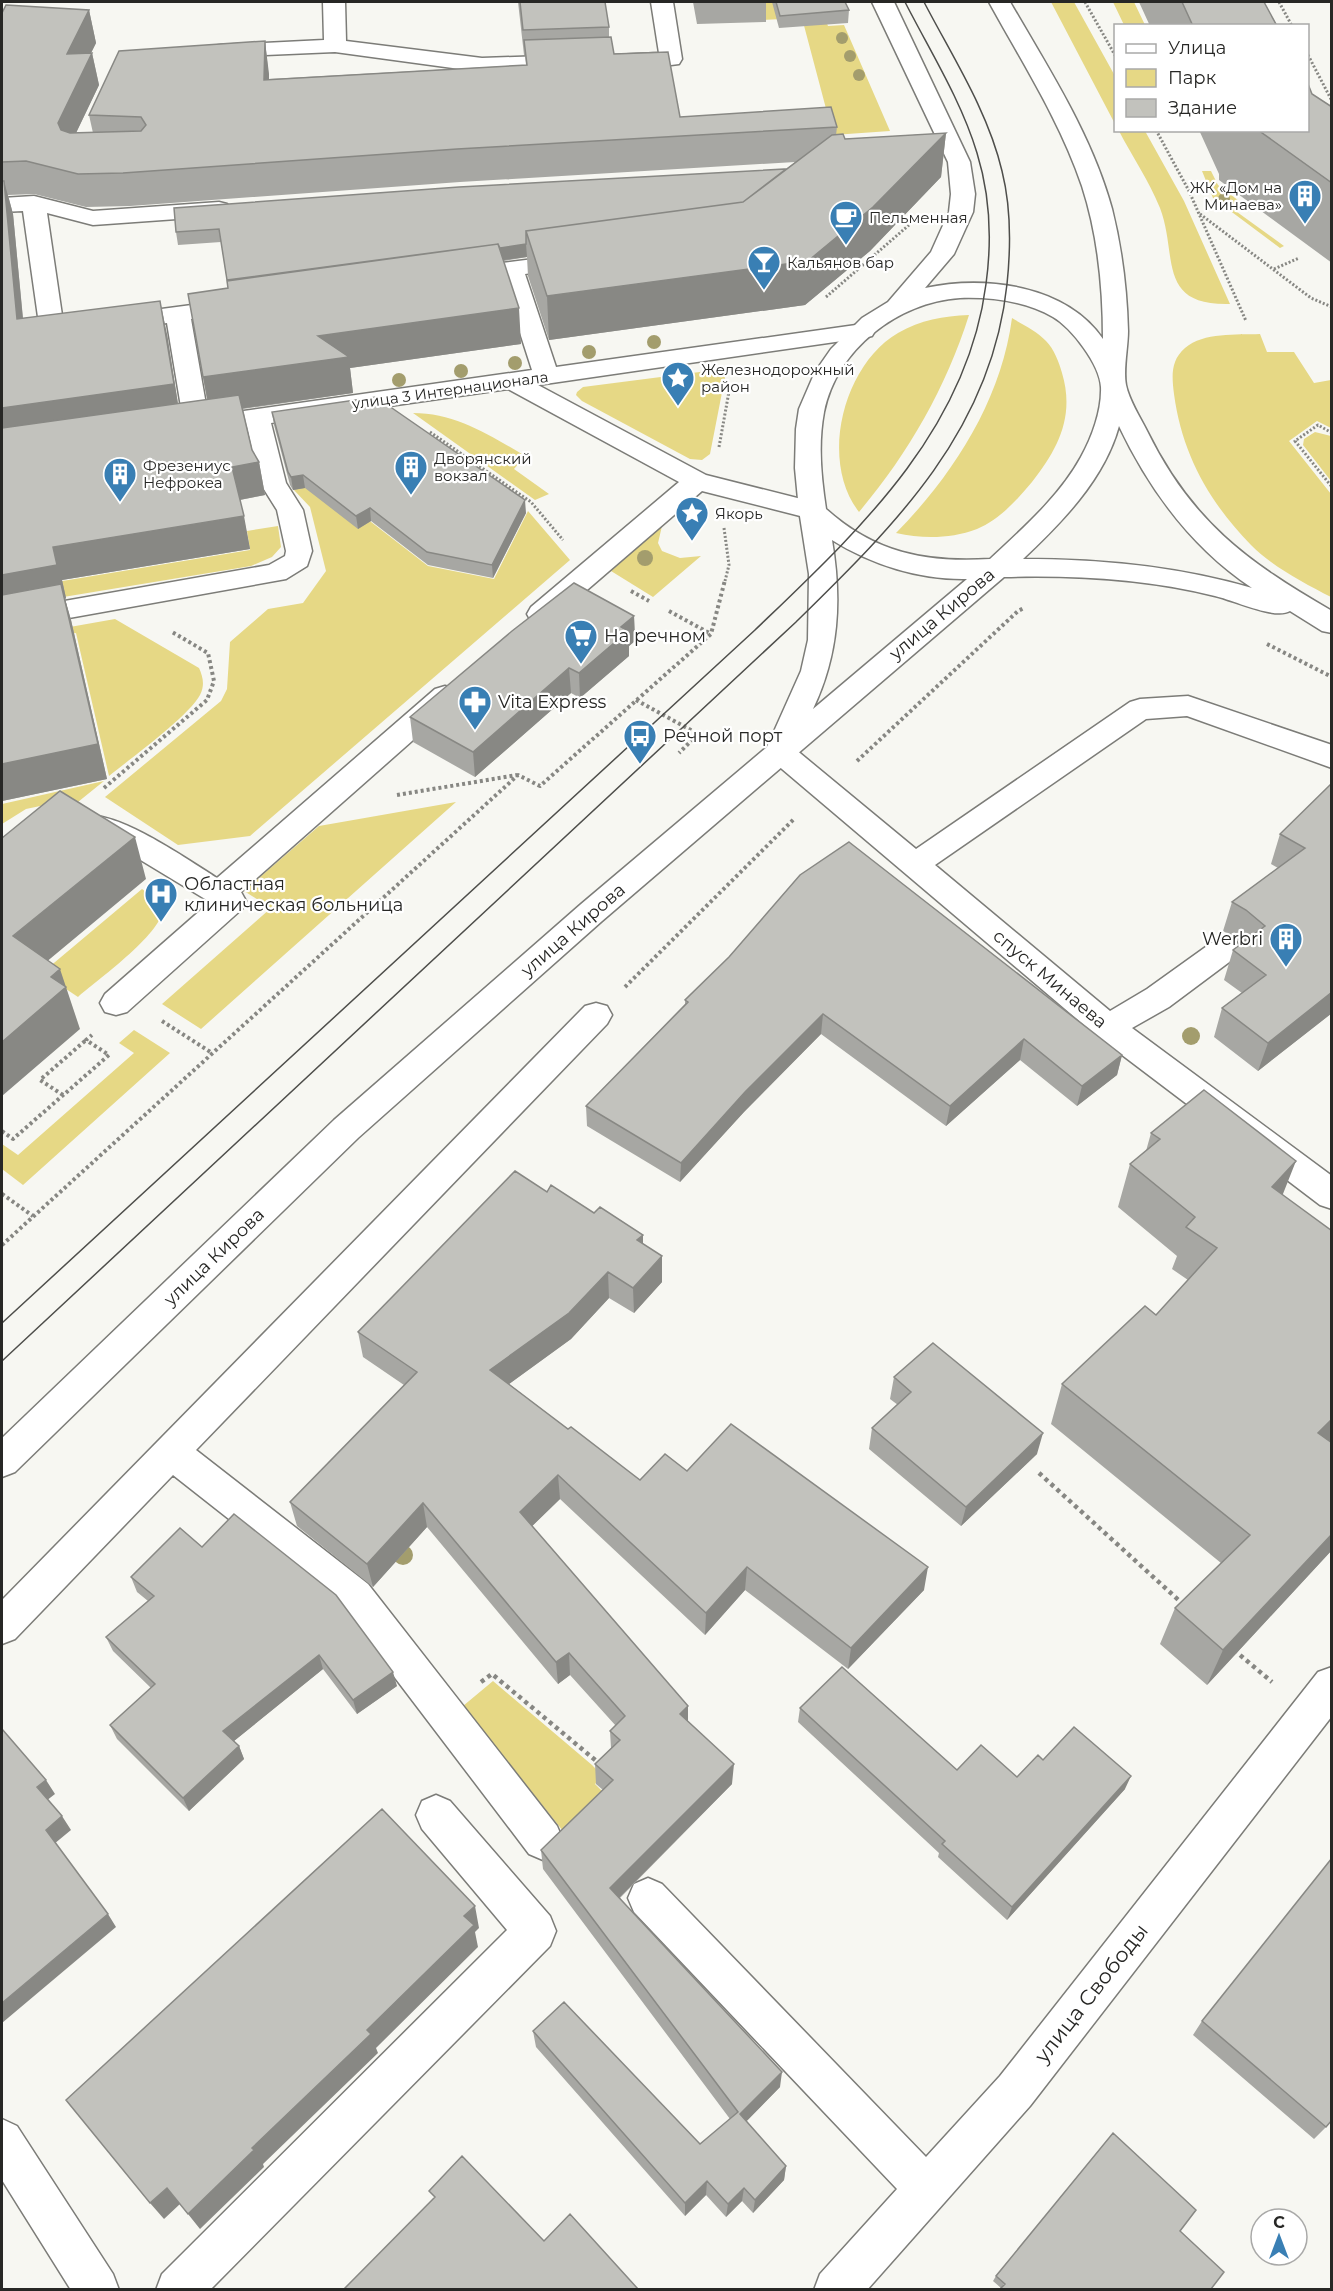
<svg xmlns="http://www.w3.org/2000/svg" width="1333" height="2291" font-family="Montserrat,sans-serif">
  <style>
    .green { fill: #e6d885 }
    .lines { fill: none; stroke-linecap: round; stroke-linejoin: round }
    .minor-casing { stroke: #7c7c78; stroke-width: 3 }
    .major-casing { stroke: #7c7c78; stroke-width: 3 }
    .path-far2 { stroke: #878783; stroke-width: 3; stroke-dasharray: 2 2; stroke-linecap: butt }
    .path-far1 { stroke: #878783; stroke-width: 4; stroke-dasharray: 3 3; stroke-linecap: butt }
    .path { stroke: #878783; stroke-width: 4.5; stroke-dasharray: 4 4; stroke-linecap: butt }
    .minor { fill: #fff; fill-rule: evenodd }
    .major { fill: #fff; fill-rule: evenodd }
    .tram { stroke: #4e4e4b; stroke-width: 1.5 }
    .tree { fill: #a39d6d }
    .wall { fill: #a7a7a3; fill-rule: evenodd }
    .shaded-wall { fill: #888884 }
    .building { fill: #c2c2bd; stroke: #888884; stroke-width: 1.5 }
    .labels { text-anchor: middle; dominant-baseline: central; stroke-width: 4.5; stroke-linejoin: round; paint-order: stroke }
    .far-poi-label { font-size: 15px; fill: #272725; stroke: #fff; text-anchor: start }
    .far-street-label { font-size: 15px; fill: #272725; stroke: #fff }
    .street-label { font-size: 18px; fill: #272725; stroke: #fff }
    .poi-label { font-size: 18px; fill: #272725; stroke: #fff; text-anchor: start }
    .near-street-label { font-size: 21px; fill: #272725; stroke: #fff }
  </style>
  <rect width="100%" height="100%" fill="#f7f7f2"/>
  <path class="green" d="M757 2H818L828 26 844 25 890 131 833 135 802 18 762 20Z
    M1051 2H1074L1115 76V124Z
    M1113 2H1134L1145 25H1124Z
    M1119 131H1145L1184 201 1230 304C1156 306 1178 255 1160 208 1149 181 1132 156 1119 131Z
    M1202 171H1211L1218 185 1247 207 1237 212 1284 246 1280 248 1213 198Z
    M969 315C946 388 908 454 859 512 819 461 843 365 898 333 921 320 943 316 969 315Z
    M1012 318C1023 325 1037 331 1046 341 1054 349 1059 362 1062 373 1075 416 1058 449 1032 482 1017 500 999 520 977 529 950 539 923 539 896 533 953 475 1001 401 1012 318Z
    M1260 334 1267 352H1294L1314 383 1331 380V428L1317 421 1289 441 1331 494V597C1304 583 1273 567 1251 545 1209 502 1182 454 1174 394 1172 377 1170 361 1185 348 1204 332 1236 335 1260 334Z
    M723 369 726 372 710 454 702 460 690 459 582 401 576 395 577 392 583 387Z
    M413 413C455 413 490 435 525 456L514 469 549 494 535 500Z
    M1315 432 1331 436V481L1303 445 1304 439Z
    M309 474 428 566 494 579 528 511 570 560 250 836 178 845 105 797 221 701 227 689 230 642 268 609 303 603 326 571 310 507 293 489Z
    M278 526 281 547 272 557 251 566 27 603 2 591 250 550 247 531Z
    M662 526 658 543 662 551 680 558 701 556 653 597 611 571Z
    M115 619 199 668C203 677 205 685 200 695 189 716 130 759 109 776L76 633 2 647V639Z
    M104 781 78 802 45 805 26 809 2 824V804Z
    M456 802 201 1029 162 1004 271 908 244 891 319 826Z
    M142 889C149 894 159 899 162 908 167 930 95 982 78 997L42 973Z
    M134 1030 170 1053 23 1185 2 1169V1144L18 1155 134 1053 119 1043Z
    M493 1681 592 1765 603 1776 595 1784 612 1801 571 1841 463 1706Z"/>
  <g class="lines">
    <g class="minor-casing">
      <path id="minor" d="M323 2H345L346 41 482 58 572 55 580 57 583 62 580 67 572 69 482 72 335 52 221 57 213 56 210 51 213 46 221 45 324 40Z
        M651 2H673L682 59 679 64 671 65H615L612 60 615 55 659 53Z
        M34 196 93 211 219 202 227 204 231 209 227 214 219 216 93 225 47 213 63 322 237 299 246 301 249 306 246 311 191 319 208 416 532 370 502 277 464 282 456 280 452 275 456 270 464 268 573 254 581 256 585 261 581 266 525 274 556 367 863 324 872 326 875 331 872 336 863 338 538 385 706 475 821 504 825 510 821 516 812 519 702 491 551 621 541 623 531 621 527 614 531 607 679 482 508 389 271 423 286 483 303 510 312 551 307 566 286 579 2 630V612L269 565 285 556 286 551 277 510 260 483 247 427 202 433 188 431 184 425 167 323 52 338 43 336 40 331 23 211 2 212V198Z
        M445 686 455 689 459 696 455 703 241 892 246 901 242 909 127 1012 116 1015 105 1012 100 1003 105 994 210 902 129 853 85 833 80 825 85 817C114 808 190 861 217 878L435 689Z
        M1188 696 1332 745V768L1187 716 1146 719 935 865 1110 1011 1147 989 1214 941 1225 937 1236 941 1240 949 1236 957 1169 1007 1132 1028 1332 1176V1209L1320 1205 1097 1036 769 758 765 751 769 744 779 741 789 744 916 849 1130 702 1140 699Z
        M596 1003 607 1006 612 1015 607 1024 196 1450 368 1584 557 1826 563 1840 557 1854 543 1860 529 1854 342 1608 173 1475 15 1639 2 1644V1600L585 1006Z
        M1332 1667V1716L1030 2106 867 2290H814L820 2274 897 2189 634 1912 628 1898 634 1884 648 1878 662 1884 926 2157 1000 2076 1318 1672Z
        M436 1795 450 1801 550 1916 556 1931 550 1946 210 2290H156L162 2274 507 1930 422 1829 416 1815 422 1801Z
        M2 2119 17 2126 113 2274 119 2290H71L2 2180Z"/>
    </g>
    <g class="major-casing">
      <path id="major" d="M872 2H894L970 162 975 194 973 212 954 254 925 288C985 275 1066 285 1103 339 1103 288 1098 235 1082 186 1060 121 1022 62 989 2H1010C1048 68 1092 135 1112 209 1122 249 1127 290 1128 331 1128 347 1123 370 1126 385 1129 400 1140 417 1147 431 1191 521 1247 562 1332 611V633L1322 631 1290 611C1275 620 1233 600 1215 596 1147 579 1074 575 1004 577L602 921 358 1138 15 1472 2 1477V1438L334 1120 580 905 767 747 801 671 808 640 809 574 799 510 795 468 796 429 799 409 815 372 831 349 862 318 888 302 931 252 949 212 951 194 948 162ZM960 298C991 297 1025 301 1053 317 1072 328 1100 365 1101 387 1102 410 1092 437 1081 457 1059 497 1023 528 990 559 926 563 875 553 826 509 821 476 818 444 824 412 837 349 898 302 960 298ZM1119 426C1150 491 1192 548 1252 588 1177 566 1100 559 1023 559 1062 522 1104 480 1119 426ZM832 540C872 565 920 580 967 579L813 709C839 654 842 600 832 540Z"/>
    </g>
    <path class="path-far2" d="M1085 2 1116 57
      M1279 2 1292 26
      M1308 55 1332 101
      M1156 130 1189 191 1246 321
      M1200 214 1311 298 1332 307
      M1274 269 1299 258
      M826 297 909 225
      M430 432 531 502 563 540
      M1332 433 1318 425 1295 441 1332 487
      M719 447 730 386
      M724 528 729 565 725 581"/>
    <path class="path-far1" d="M631 591 649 601
      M669 611 711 634
      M1267 644 1332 677
      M636 700 698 734 679 753
      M857 761 1018 611 1024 608
      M104 788 207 700 214 681 208 653 172 632
      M397 795 517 775
      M625 987 794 819
      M162 1021 212 1053
      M63 1095 40 1080 86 1040
      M2 1131 13 1139 109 1055 86 1040 92 1035
      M2 1194 33 1216
      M2 1245 518 775 540 786 711 634 725 580"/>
    <path class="path" d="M1039 1473 1184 1605
      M1234 1650 1272 1682
      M481 1682 492 1674 600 1764"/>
    <use href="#minor" class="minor"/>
    <use href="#major" class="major"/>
    <path class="tram" d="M2 1323 755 630C857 532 967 432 986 284 992 240 990 195 977 153 961 100 930 51 905 2
      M2 1361 796 622C896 524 992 430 1007 284 1011 246 1011 207 1002 171 988 111 952 56 924 2"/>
  </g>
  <g class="tree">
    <circle cx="842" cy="38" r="6"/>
    <circle cx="850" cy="56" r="6"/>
    <circle cx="859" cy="75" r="6"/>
    <circle cx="1224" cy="199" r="6"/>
    <circle cx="654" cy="342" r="7"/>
    <circle cx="589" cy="352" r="7"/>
    <circle cx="515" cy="363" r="7"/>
    <circle cx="461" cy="371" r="7"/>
    <circle cx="399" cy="380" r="7"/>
    <circle cx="645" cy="558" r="8"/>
    <circle cx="1191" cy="1036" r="9"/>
    <circle cx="403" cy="1555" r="10"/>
  </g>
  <path class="wall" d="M518 2H605L609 27V37L614 54 680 117 837 127 836 135 845 139 946 133 941 177 870 251 805 305 549 340 528 276 527 257 504 261 521 344 350 368 353 393 243 409 252 450 259 462 265 495 240 500 250 549 62 580 66 598 65 599 71 620 107 779 2 801V13L89 10 96 43 91 53H92L99 85 76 133H93L89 115 265 41 269 79 526 65 525 55H524ZM795 162 786 169 176 232 178 245 221 242 228 288 188 294 207 400 178 404 167 334 23 318 13 214 8 195 34 194 86 207 130 206 460 182Z
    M693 2H766V22L697 24Z
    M772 2H845L849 10 848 23 779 28Z
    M1139 2H1264L1277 26H1150Z
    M1312 94 1332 107V263L1219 180V174L1199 130H1308Z
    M272 412 526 513 493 578 428 565 371 521 358 529 305 488 293 490 290 485 274 425Z
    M634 616 635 641 629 646V656L580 698 571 693 475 777 413 742 410 717Z
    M1332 783V1013L1258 1071 1214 1037 1222 1008 1242 993 1224 980 1233 950 1242 944 1237 939 1223 931 1232 902 1278 868 1271 864 1280 834Z
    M729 957 1122 1055 1117 1075 1077 1106 1020 1060 946 1126 821 1034 744 1112 680 1182 587 1126 586 1106 685 1004V1000Z
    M1151 1133 1283 1195 1329 1441 1332 1443V1550L1207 1685 1160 1644 1175 1608 1221 1563 1051 1424 1062 1384 1156 1315 1188 1280 1172 1269 1177 1256 1118 1207 1130 1164 1146 1151Z
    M547 1192 643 1244 662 1282 634 1313 609 1298 571 1339 509 1384 568 1429 640 1480 687 1471 924 1590 848 1669 745 1590 705 1635 560 1499 532 1526 688 1721 732 1784 620 1898 780 2087 746 2121 786 2166 784 2180 753 2213 742 2201 726 2217 706 2195 685 2216 536 2047 533 2031 700 2144 730 2119 543 1869 541 1850 603 1790 596 1784 595 1764 611 1748 610 1731 616 1726 570 1675 558 1684 427 1527 373 1587 297 1526 290 1502 404 1385 363 1357 358 1332Z
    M894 1377 1037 1454 961 1526 869 1449 872 1428 898 1405 890 1399Z
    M202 1547 397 1686 357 1714 323 1669 234 1741 239 1746 244 1759 189 1811 117 1739 110 1725 151 1688 113 1651 106 1637 148 1601 137 1592 131 1577Z
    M800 1708 957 1770 1017 1777 1043 1760 1125 1789 1007 1920 938 1857 939 1853 798 1722Z
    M1202 2021 1326 2127 1314 2139 1193 2035Z
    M1113 2133 1001 2288 993 2281 996 2276Z"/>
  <path class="shaded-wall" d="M89 10 96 43 74 87 67 54Z
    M265 41 269 74V112L264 80Z
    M92 53 99 85 65 156 58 123Z
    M946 133 941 177 870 251 805 305 549 340 547 296Z
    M4 181 13 214 26 352 17 319Z
    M526 244 527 257 230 297 228 284Z
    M160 301 167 334 180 417 2 443V408Z
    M519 308 521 344 350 368 353 393 210 413 203 377 318 336Z
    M259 462 265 495 239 500 232 467Z
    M303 475 305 488 293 490 291 477Z
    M525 500 526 513 493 578 492 565Z
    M370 508 371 521 358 529 356 516Z
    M244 516 250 549 62 580 66 598 65 599 71 620 107 779 2 801V575L53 547Z
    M634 616 635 641 629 646V656L580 698 579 673 621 627Z
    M569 668 571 693 475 777 473 752Z
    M135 837 146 879 27 978 13 936Z
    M60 969 80 1029 2 1096V1042L51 977Z
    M1332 992V1013L1258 1071 1268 1043Z
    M823 1014 821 1034 744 1112 680 1182 681 1163 745 1092Z
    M1024 1039 1020 1060 946 1126 950 1106Z
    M1122 1055 1117 1075 1077 1106 1082 1086Z
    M1296 1161 1279 1204 1272 1187Z
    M643 1235V1261L637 1240Z
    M662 1256V1282L634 1313 633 1288Z
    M608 1272 609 1298 571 1339 494 1395 490 1370Z
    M1332 1419V1439L1300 1472 1318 1433Z
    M1043 1433 1037 1454 961 1526 966 1507Z
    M558 1475 560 1499 522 1536 520 1512Z
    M423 1503 427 1527 373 1587 367 1564Z
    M1332 1534V1550L1207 1685 1223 1650Z
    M747 1567 745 1590 705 1635 706 1613Z
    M928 1567 924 1590 848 1669 851 1648Z
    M569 1653 570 1675 558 1684 556 1662Z
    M319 1655 323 1669 229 1745 223 1731Z
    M393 1672 397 1686 357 1714 353 1700Z
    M688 1706V1727L680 1714Z
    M239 1746 244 1759 189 1811 183 1798Z
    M734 1764 732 1784 611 1906 610 1888Z
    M1131 1776 1125 1789 1007 1920 1012 1907Z
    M46 1780 55 1794 46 1801 37 1787Z
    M62 1816 71 1830 54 1844 46 1830Z
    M475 1906 479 1928 475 1932 478 1947 376 2048 378 2053 263 2164 264 2167 200 2229 188 2214 367 2030 464 1916Z
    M108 1914 116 1927 2 2023V2003Z
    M782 2072 780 2087 739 2129 740 2114Z
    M786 2166 784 2180 753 2213 755 2200Z
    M707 2181 706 2195 685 2216V2203Z
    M167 2188 180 2204 164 2219 150 2203Z
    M744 2188 742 2201 726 2217 728 2204Z"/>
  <path class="building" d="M520 2H605L609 27 523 30Z
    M776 2H845L849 10 780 16Z
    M1182 2H1264L1277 26H1193Z
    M6 5 89 10 67 54 92 53 58 123 61 130 70 133 141 131 146 125 141 117 89 115 119 51 265 41 264 80 527 65 524 40 611 37 614 54 668 52 680 117 831 107 837 127 457 149 123 173 78 174 26 161 2 162V13Z
    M1308 84 1312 94 1332 107V183L1258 130H1308Z
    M946 133 873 207 808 261 547 296 526 231 743 202 832 135 843 134 845 139Z
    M786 169 743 202 526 231V244L500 248 498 244 227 280 219 229 176 232 174 208 459 187Z
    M2 181H4L17 319 160 301 174 384 2 408Z
    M498 244 519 308 318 336 349 357 203 377 188 294 228 288 227 281Z
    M239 395 252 450 259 462 232 467 244 516 53 547 57 565 2 575V428Z
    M376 397 525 500 492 565 427 552 370 508 356 516 303 475 291 477 288 472 272 412Z
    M574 583 634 616 621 627 628 631 579 673 569 668 473 752 410 717 512 631Z
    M61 584 98 744 2 764V595Z
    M1332 783V992L1268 1043 1222 1008 1266 975 1233 950 1265 926 1246 910 1232 902 1305 848 1280 834Z
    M60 791 135 837 13 936 60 969 51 977 66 987 2 1042V838Z
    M849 842 1122 1055 1082 1086 1024 1039 950 1106 823 1014 745 1092 681 1163 586 1106 688 1002 685 1000 729 957 800 875Z
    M1204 1090 1296 1161 1272 1187 1332 1231V1419L1318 1433 1332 1443V1534L1223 1650 1175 1608 1250 1535 1062 1384 1145 1306 1156 1315 1217 1248 1186 1227 1195 1217 1130 1164 1160 1139 1151 1133Z
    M515 1171 547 1192 551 1185 594 1213 600 1207 643 1235 637 1240 662 1256 633 1288 608 1272 569 1313 490 1370 568 1429 571 1427 640 1480 665 1454 687 1471 731 1424 928 1567 851 1648 747 1567 706 1613 558 1475 520 1512 688 1706 680 1714 734 1764 610 1888 782 2072 740 2114 786 2166 755 2200 744 2188 728 2204 707 2181 685 2203 533 2031 564 2002 700 2144 738 2112 541 1850 613 1780 595 1764 620 1740 610 1731 625 1716 569 1653 556 1662 423 1503 367 1564 290 1502 417 1372 358 1332Z
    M933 1343 1043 1433 966 1507 872 1428 911 1392 894 1377Z
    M234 1514 336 1595 393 1672 353 1700 319 1655 223 1731 239 1746 183 1798 110 1725 155 1684 106 1637 154 1596 131 1577 180 1528 202 1547Z
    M842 1667 957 1770 981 1745 1017 1777 1038 1755 1043 1760 1074 1727 1131 1776 1012 1907 942 1844 945 1841 800 1708Z
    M2 1729 46 1780 37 1787 62 1816 46 1830 108 1914 2 2003Z
    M382 1809 475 1906 464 1916 474 1925 367 2030 371 2034 252 2148 254 2150 188 2214 167 2188 150 2203 66 2100Z
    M1332 1858V2120L1326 2127 1202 2021Z
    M1113 2133 1196 2210 1180 2231 1224 2272 1211 2289H1000L1005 2284 996 2276Z
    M462 2156 544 2241 570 2214 638 2289H344L435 2197 429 2191Z"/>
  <defs>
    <g id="building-pin" transform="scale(1.725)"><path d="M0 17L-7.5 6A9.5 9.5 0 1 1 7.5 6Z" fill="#397fb4" stroke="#fff"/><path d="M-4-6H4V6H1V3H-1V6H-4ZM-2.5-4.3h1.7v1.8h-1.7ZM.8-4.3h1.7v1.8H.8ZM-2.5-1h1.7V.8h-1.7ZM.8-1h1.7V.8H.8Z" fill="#fff"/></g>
    <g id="cafe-pin" transform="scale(1.725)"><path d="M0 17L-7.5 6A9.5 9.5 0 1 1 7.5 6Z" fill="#397fb4" stroke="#fff"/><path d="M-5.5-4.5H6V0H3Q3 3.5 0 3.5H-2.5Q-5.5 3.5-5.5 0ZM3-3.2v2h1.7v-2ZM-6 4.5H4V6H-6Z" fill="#fff"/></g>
    <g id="bar-pin" transform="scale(1.725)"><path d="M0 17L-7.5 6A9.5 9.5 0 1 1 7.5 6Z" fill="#397fb4" stroke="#fff"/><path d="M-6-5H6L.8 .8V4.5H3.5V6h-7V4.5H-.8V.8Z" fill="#fff"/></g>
    <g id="sight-pin" transform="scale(1.725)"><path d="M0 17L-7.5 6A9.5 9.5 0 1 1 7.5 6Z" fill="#397fb4" stroke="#fff"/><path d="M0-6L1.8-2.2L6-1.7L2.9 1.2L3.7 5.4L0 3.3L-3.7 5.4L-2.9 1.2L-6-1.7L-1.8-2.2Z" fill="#fff"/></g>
    <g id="supermarket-pin" transform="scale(1.725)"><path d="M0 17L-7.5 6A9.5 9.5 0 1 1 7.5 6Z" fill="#397fb4" stroke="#fff"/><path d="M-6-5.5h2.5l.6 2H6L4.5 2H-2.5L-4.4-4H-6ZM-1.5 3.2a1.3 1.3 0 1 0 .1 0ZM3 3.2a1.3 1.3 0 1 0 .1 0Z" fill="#fff"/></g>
    <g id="pharmacy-pin" transform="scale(1.725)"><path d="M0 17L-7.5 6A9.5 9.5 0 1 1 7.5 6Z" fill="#397fb4" stroke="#fff"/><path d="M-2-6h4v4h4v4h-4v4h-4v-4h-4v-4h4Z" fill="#fff"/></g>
    <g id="bus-pin" transform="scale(1.725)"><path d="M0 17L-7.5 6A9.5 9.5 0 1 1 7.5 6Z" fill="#397fb4" stroke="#fff"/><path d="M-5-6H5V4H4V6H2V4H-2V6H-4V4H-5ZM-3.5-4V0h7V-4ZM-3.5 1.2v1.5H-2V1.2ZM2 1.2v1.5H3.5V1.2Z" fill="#fff"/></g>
    <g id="hospital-pin" transform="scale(1.725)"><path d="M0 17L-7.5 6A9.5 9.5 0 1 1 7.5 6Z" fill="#397fb4" stroke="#fff"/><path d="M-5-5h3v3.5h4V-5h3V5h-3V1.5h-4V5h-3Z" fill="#fff"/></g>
  </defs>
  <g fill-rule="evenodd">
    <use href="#building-pin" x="1305" y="196"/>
    <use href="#cafe-pin" x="846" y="217"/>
    <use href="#bar-pin" x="764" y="262"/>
    <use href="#sight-pin" x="678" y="378"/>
    <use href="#building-pin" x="411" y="467"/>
    <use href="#building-pin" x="120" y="474"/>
    <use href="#sight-pin" x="692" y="513"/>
    <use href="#supermarket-pin" x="581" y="636"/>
    <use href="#pharmacy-pin" x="475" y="702"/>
    <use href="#bus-pin" x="640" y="736"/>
    <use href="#hospital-pin" x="161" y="894"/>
    <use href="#building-pin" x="1286" y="939"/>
  </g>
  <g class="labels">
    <g class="far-poi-label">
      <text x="1282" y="187" text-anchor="end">ЖК «Дом на<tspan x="1282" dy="17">Минаева»</tspan></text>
      <text x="869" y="217">Пельменная</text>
      <text x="787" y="262">Кальянов бар</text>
      <text x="701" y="369">Железнодорожный<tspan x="701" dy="17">район</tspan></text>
      <text x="434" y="458">Дворянский<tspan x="434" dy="17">вокзал</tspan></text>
      <text x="143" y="465">Фрезениус<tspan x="143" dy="17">Нефрокеа</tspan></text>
      <text x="715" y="513">Якорь</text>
    </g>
    <g class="far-street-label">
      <text transform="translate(450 390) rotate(-8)">улица 3 Интернационала</text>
    </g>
    <g class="street-label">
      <text transform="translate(942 614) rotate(-40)">улица Кирова</text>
      <text transform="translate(573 930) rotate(-41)">улица Кирова</text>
      <text transform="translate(1050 979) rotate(40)">спуск Минаева</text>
      <text transform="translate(214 1257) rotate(-44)">улица Кирова</text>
    </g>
    <g class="poi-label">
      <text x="604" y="636">На речном</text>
      <text x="498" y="702">Vita Express</text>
      <text x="663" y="736">Речной порт</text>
      <text x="184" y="884">Областная<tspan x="184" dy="21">клиническая больница</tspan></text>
      <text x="1263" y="939" text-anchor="end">Werbri</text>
    </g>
    <g class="near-street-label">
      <text transform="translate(1091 1993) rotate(-52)">улица Свободы</text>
    </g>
  </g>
  <rect width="1333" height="2291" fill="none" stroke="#272725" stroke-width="6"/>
  <rect x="1114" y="24" width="195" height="108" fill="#ffffff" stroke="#a9a9a8" stroke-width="1.5"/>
  <rect x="1126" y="44" width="30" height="9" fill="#ffffff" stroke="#a9a9a8" stroke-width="1.5"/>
  <text x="1168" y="54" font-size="18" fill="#272725">Улица</text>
  <rect x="1126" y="69" width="30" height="18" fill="#e6d885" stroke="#a9a9a8" stroke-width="1.5"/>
  <text x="1168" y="84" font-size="18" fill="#272725">Парк</text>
  <rect x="1126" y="99" width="30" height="18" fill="#c2c2bd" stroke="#a9a9a8" stroke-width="1.5"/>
  <text x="1168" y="114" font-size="18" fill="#272725">Здание</text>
  <g transform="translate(1279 2237)"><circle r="28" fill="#ffffff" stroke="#a9a9a8" stroke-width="1.5"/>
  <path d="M0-4.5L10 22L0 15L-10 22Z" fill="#397fb4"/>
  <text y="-9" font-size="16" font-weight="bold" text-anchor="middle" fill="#272725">С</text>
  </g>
</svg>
